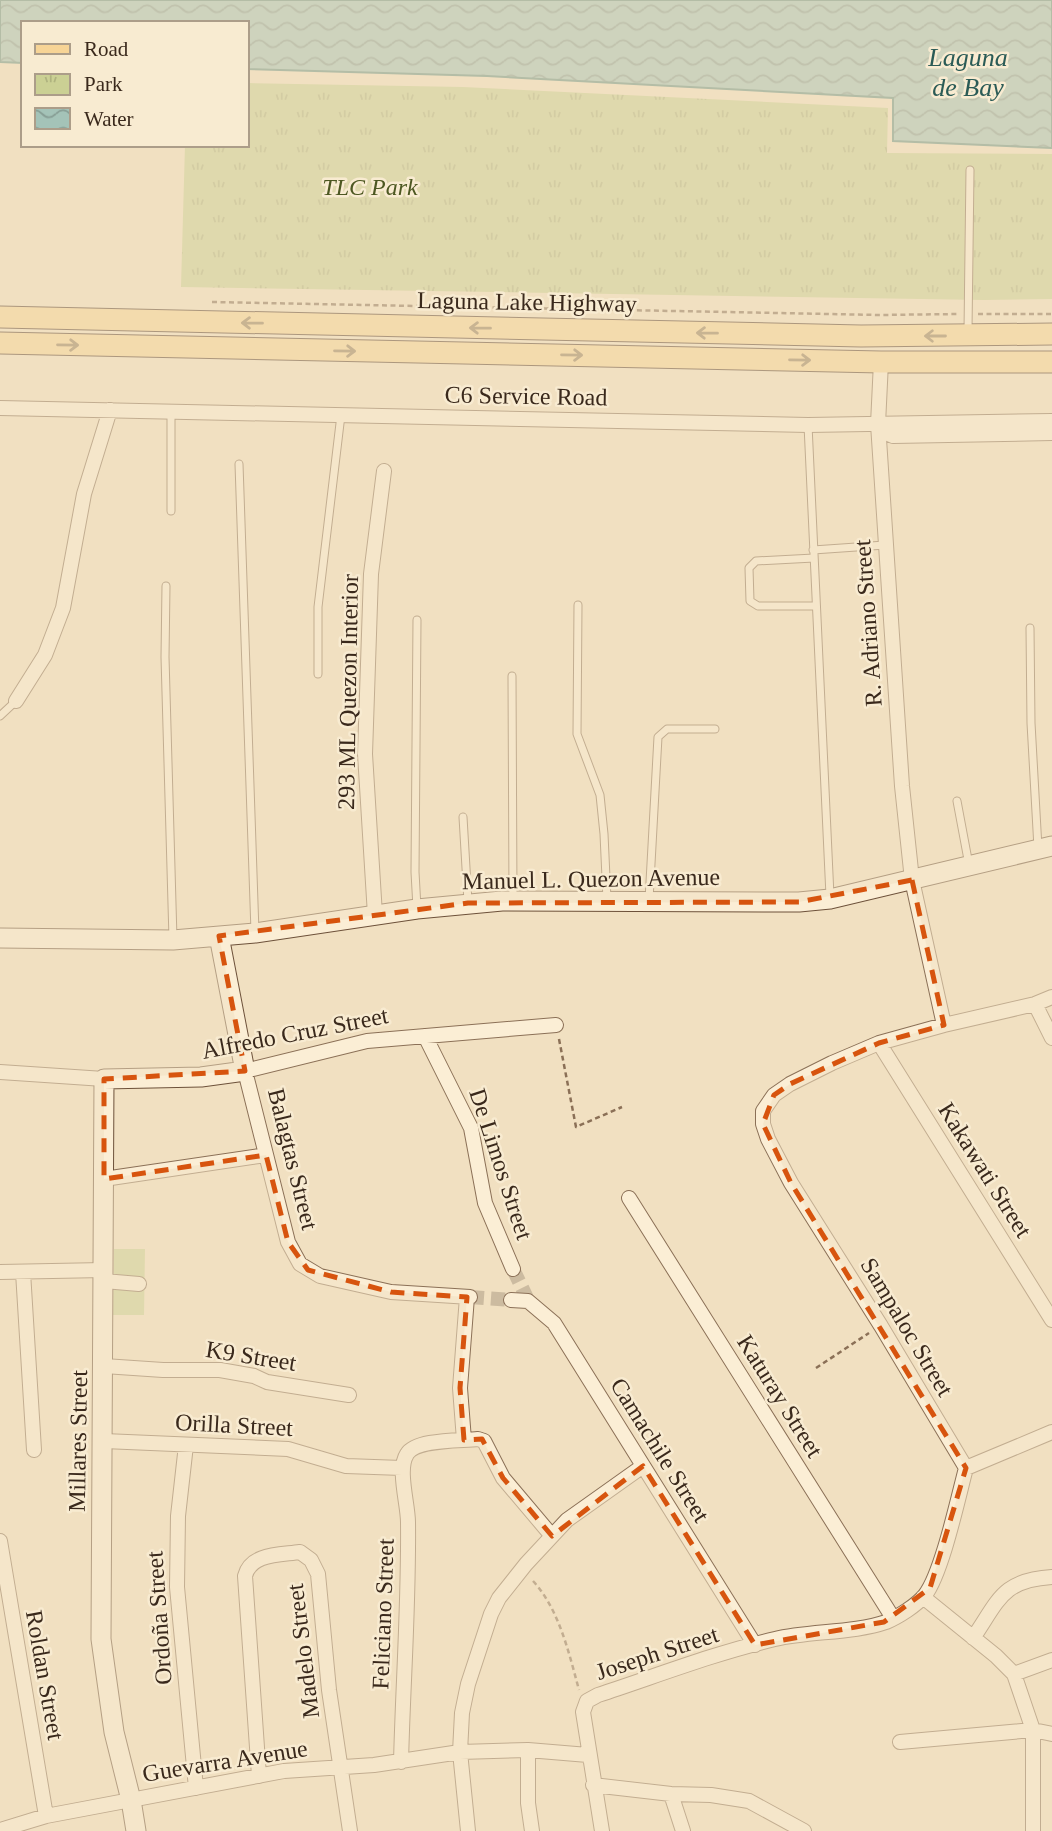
<svg xmlns="http://www.w3.org/2000/svg" width="1052" height="1831" font-family="'Times New Roman',serif">
  <style>
    .park { fill: url(#park-tufts) }
    .pitch { fill: #cbd094 }
    .water { fill: url(#water-waves); stroke: #6a9286; stroke-width: 2 }
    .lines { fill: none; stroke-linecap: round; stroke-linejoin: round }
    .street-tunnel { stroke: #ccbba0; stroke-width: 14; stroke-dasharray: 14 7; stroke-linecap: butt }
    .lane-casing { stroke: #8b7057; stroke-width: 9 }
    .street-casing { stroke: #8b7057; stroke-width: 16 }
    .secondary-casing { stroke: #6d513a; stroke-width: 21 }
    .primary-casing { stroke: #593f2c; stroke-width: 23 }
    .path { stroke: #8b7057; stroke-width: 2.5; stroke-dasharray: 5 3.5; stroke-linecap: butt }
    .lane { stroke: #fbeed5; stroke-width: 7 }
    .street { stroke: #fbeed5; stroke-width: 14 }
    .secondary { stroke: #fbeed5; stroke-width: 19 }
    .primary { stroke: #f7d496; stroke-width: 21 }
    .oneway { stroke: #987e59 }
    .marked { fill: none; stroke: #d7540e; stroke-width: 5; stroke-dasharray: 14 9; stroke-linejoin: round }
    .labels { text-anchor: middle; dominant-baseline: central; stroke-width: 5; stroke-linejoin: round; paint-order: stroke }
    .park-label { font-size: 24px; font-style: italic; fill: #4d5822; stroke: #f8ebd1 }
    .street-label { font-size: 24px; fill: #3a291c; stroke: #f8ebd1 }
    .water-label { font-size: 26px; font-style: italic; fill: #2b5b56; stroke: #f8ebd1 }
  </style>
  <defs>
    <pattern id="park-tufts" width="24" height="20" patternUnits="userSpaceOnUse" patternTransform="scale(1.75)"><rect width="24" height="20" fill="#cbd094"/><path d="M3 7l-1-3M5 7V3M7 7l1-3M15 17l-1-3M17 17v-4M19 17l1-3" fill="none" stroke="#afb37f"/></pattern>
    <pattern id="water-waves" width="16" height="10" patternUnits="userSpaceOnUse" patternTransform="scale(1.75)"><rect width="16" height="10" fill="#a4c3b8"/><path d="M0 5q4-4 8 0t8 0" fill="none" stroke="#879e95"/></pattern>
  </defs>
  <rect width="100%" height="100%" fill="#f1e0c1"/>
  <path class="park" d="M247 83 463 87 888 108 887 153 1052 154V299L984 300 181 287 185 145H247Z"/>
  <path class="pitch" d="M114 1249H145L144 1315H113Z"/>
  <path class="water" d="M0 0H1052V148L893 141V98L487 76 247 69V23H23V63L0 62Z"/>
  <g class="lines">
    <path class="street-tunnel" d="M513 1269 527 1298
      M470 1297 511 1300"/>
    <g class="lane-casing">
      <path id="lane" d="M968 331 970 170
        M808 425 830 896
        M239 464 255 932
        M171 511V411
        M813 550 885 545
        M814 558 756 561 749 568 750 601 758 606H816
        M166 586 165 657 173 939
        M578 605 577 734 600 795 604 834 607 900
        M1030 628 1031 723 1038 848
        M318 674V607L341 415
        M512 676 513 899
        M0 716 16 701
        M957 801 969 865
        M463 817 468 902
        M649 900 658 737 667 729H715
        M417 908 415 872 417 620"/>
    </g>
    <g class="street-casing">
      <path id="street" d="M881 362 878 424 902 786 912 880 944 1025
        M0 408 808 425 1052 421
        M878 424 884 432 893 436 1052 433
        M16 701 45 655 63 608 84 494 110 410
        M375 915 365 754 371 574 384 471
        M1035 1004 1052 1038
        M425 1036 471 1128 485 1203 513 1269
        M879 1043 1052 1320
        M0 1072 104 1079
        M104 1179 266 1155
        M629 1198 893 1618
        M0 1272 104 1270
        M23 1272 34 1450
        M104 1281 139 1284
        M470 1297 391 1292 320 1276 300 1264 288 1242 245 1071 367 1041 556 1025
        M511 1300 528 1301 554 1323 755 1645
        M104 1366 163 1370H220L254 1376 267 1382 349 1395
        M464 1440 460 1388 467 1297
        M104 1441 288 1449 346 1466 402 1468
        M186 1445 178 1516 177 1587 196 1788
        M966 1468 1052 1432
        M0 1541 46 1816
        M923 1597 996 1656 1014 1674 1033 1730V1831
        M973 1638C999 1600 1002 1580 1052 1577
        M1014 1674 1052 1660
        M900 1742 1033 1730 1052 1734
        M528 1750V1803L532 1831
        M401 1762C403 1682 409 1602 408 1522 408 1504 397 1469 407 1454 416 1439 460 1441 478 1439L484 1441 503 1478 552 1536
        M259 1776 245 1576C251 1553 280 1555 300 1552L311 1560 318 1574 329 1690 350 1831
        M593 1785 671 1794 711 1795 749 1801 804 1831
        M671 1794 683 1831
        M0 1830 46 1816 284 1771 374 1765 460 1752 528 1750 588 1755
        M468 1831 460 1752 462 1713 468 1684 491 1614 499 1598 526 1564 567 1520 643 1466
        M602 1831 583 1712 587 1701 598 1695C656 1676 715 1653 775 1639 809 1631 855 1633 886 1622 898 1617 917 1605 925 1595 942 1573 958 1498 966 1468L881 1326 791 1183 768 1139 763 1124V1111L774 1095 790 1084 832 1063 879 1043 944 1025 1035 1004 1052 997"/>
    </g>
    <g class="secondary-casing">
      <path id="secondary" d="M0 938 173 940 255 933 417 909 502 901 799 902 830 899 1052 846
        M136 1831 131 1800 114 1732 101 1639 104 1079 201 1077 245 1071 219 936"/>
    </g>
    <g class="primary-casing">
      <path id="primary" d="M0 317 861 336 1052 334
        M0 343 881 362H1052"/>
    </g>
    <path class="path" d="M212 302 879 315 958 314
      M978 314H1052
      M559 1039 576 1127 622 1107
      M816 1368 869 1333
      M533 1581C559 1609 569 1653 579 1690"/>
    <use href="#lane" class="lane"/>
    <use href="#street" class="street"/>
    <use href="#secondary" class="secondary"/>
    <use href="#primary" class="primary"/>
  </g>
  <defs><path id="oneway-shaft" d="M-6 0H5M1.5-3L5.5 0L1.5 3" fill="none" stroke-width="1.6" stroke-linecap="round" stroke-linejoin="round" transform="scale(1.75)"/></defs>
  <g class="oneway">
    <use href="#oneway-shaft" transform="translate(252 323) rotate(-179)"/>
    <use href="#oneway-shaft" transform="translate(480 328) rotate(-179)"/>
    <use href="#oneway-shaft" transform="translate(707 333) rotate(-179)"/>
    <use href="#oneway-shaft" transform="translate(935 336) rotate(180)"/>
    <use href="#oneway-shaft" transform="translate(68 345) rotate(1)"/>
    <use href="#oneway-shaft" transform="translate(345 351) rotate(1)"/>
    <use href="#oneway-shaft" transform="translate(572 355) rotate(1)"/>
    <use href="#oneway-shaft" transform="translate(800 360) rotate(1)"/>
  </g>
  <path d="M0 0H1052V1831H0ZM912 880 944 1025 879 1043 790 1084 774 1095 763 1124 791 1183 966 1468 930 1588 884 1622 755 1645 643 1466 552 1536 503 1478 482 1439 464 1440 460 1388 467 1297 391 1292 308 1270 288 1242 266 1155 104 1179V1079L245 1071 219 936 468 903 799 902Z" fill="#f1e0c1" fill-opacity=".55" fill-rule="evenodd"/>
  <path class="marked" d="M912 880 944 1025 879 1043 790 1084 774 1095 763 1124 791 1183 966 1468 930 1588 884 1622 755 1645 643 1466 552 1536 503 1478 482 1439 464 1440 460 1388 467 1297 391 1292 308 1270 288 1242 266 1155 104 1179V1079L245 1071 219 936 468 903 799 902Z"/>
  <g class="labels">
    <g class="park-label">
      <text x="370" y="187">TLC Park</text>
    </g>
    <g class="street-label">
      <text transform="translate(527 302) rotate(1)">Laguna Lake Highway</text>
      <text transform="translate(526 396) rotate(1)">C6 Service Road</text>
      <text transform="translate(868 623) rotate(-94)">R. Adriano Street</text>
      <text transform="translate(348 692) rotate(-89)">293 ML Quezon Interior</text>
      <text transform="translate(591 879) rotate(-1)">Manuel L. Quezon Avenue</text>
      <text transform="translate(295 1033) rotate(-11)">Alfredo Cruz Street</text>
      <text transform="translate(293 1159) rotate(76)">Balagtas Street</text>
      <text transform="translate(501 1164) rotate(72)">De Limos Street</text>
      <text transform="translate(985 1170) rotate(58)">Kakawati Street</text>
      <text transform="translate(907 1327) rotate(59)">Sampaloc Street</text>
      <text transform="translate(251 1356) rotate(9)">K9 Street</text>
      <text transform="translate(780 1396) rotate(58)">Katuray Street</text>
      <text transform="translate(234 1425) rotate(3)">Orilla Street</text>
      <text transform="translate(78 1441) rotate(-89)">Millares Street</text>
      <text transform="translate(660 1450) rotate(58)">Camachile Street</text>
      <text transform="translate(383 1614) rotate(-88)">Feliciano Street</text>
      <text transform="translate(159 1618) rotate(-94)">Ordoña Street</text>
      <text transform="translate(303 1651) rotate(-97)">Madelo Street</text>
      <text transform="translate(657 1653) rotate(-18)">Joseph Street</text>
      <text transform="translate(45 1675) rotate(80)">Roldan Street</text>
      <text transform="translate(225 1761) rotate(-9)">Guevarra Avenue</text>
    </g>
    <g class="water-label">
      <text x="968" y="57">Laguna<tspan x="968" dy="30">de Bay</tspan></text>
    </g>
  </g>
  <rect x="21" y="21" width="228" height="126" fill="#f8ebd1" stroke="#ac9d89" stroke-width="2"/>
  <rect x="35" y="44" width="35" height="10" fill="#f7d496" stroke="#ac9d89" stroke-width="2"/>
  <text x="84" y="56" font-size="21" fill="#3a291c">Road</text>
  <rect x="35" y="74" width="35" height="21" fill="url(#park-tufts)" stroke="#ac9d89" stroke-width="2"/>
  <text x="84" y="91" font-size="21" fill="#3a291c">Park</text>
  <rect x="35" y="108" width="35" height="21" fill="url(#water-waves)" stroke="#ac9d89" stroke-width="2"/>
  <text x="84" y="126" font-size="21" fill="#3a291c">Water</text>
</svg>
